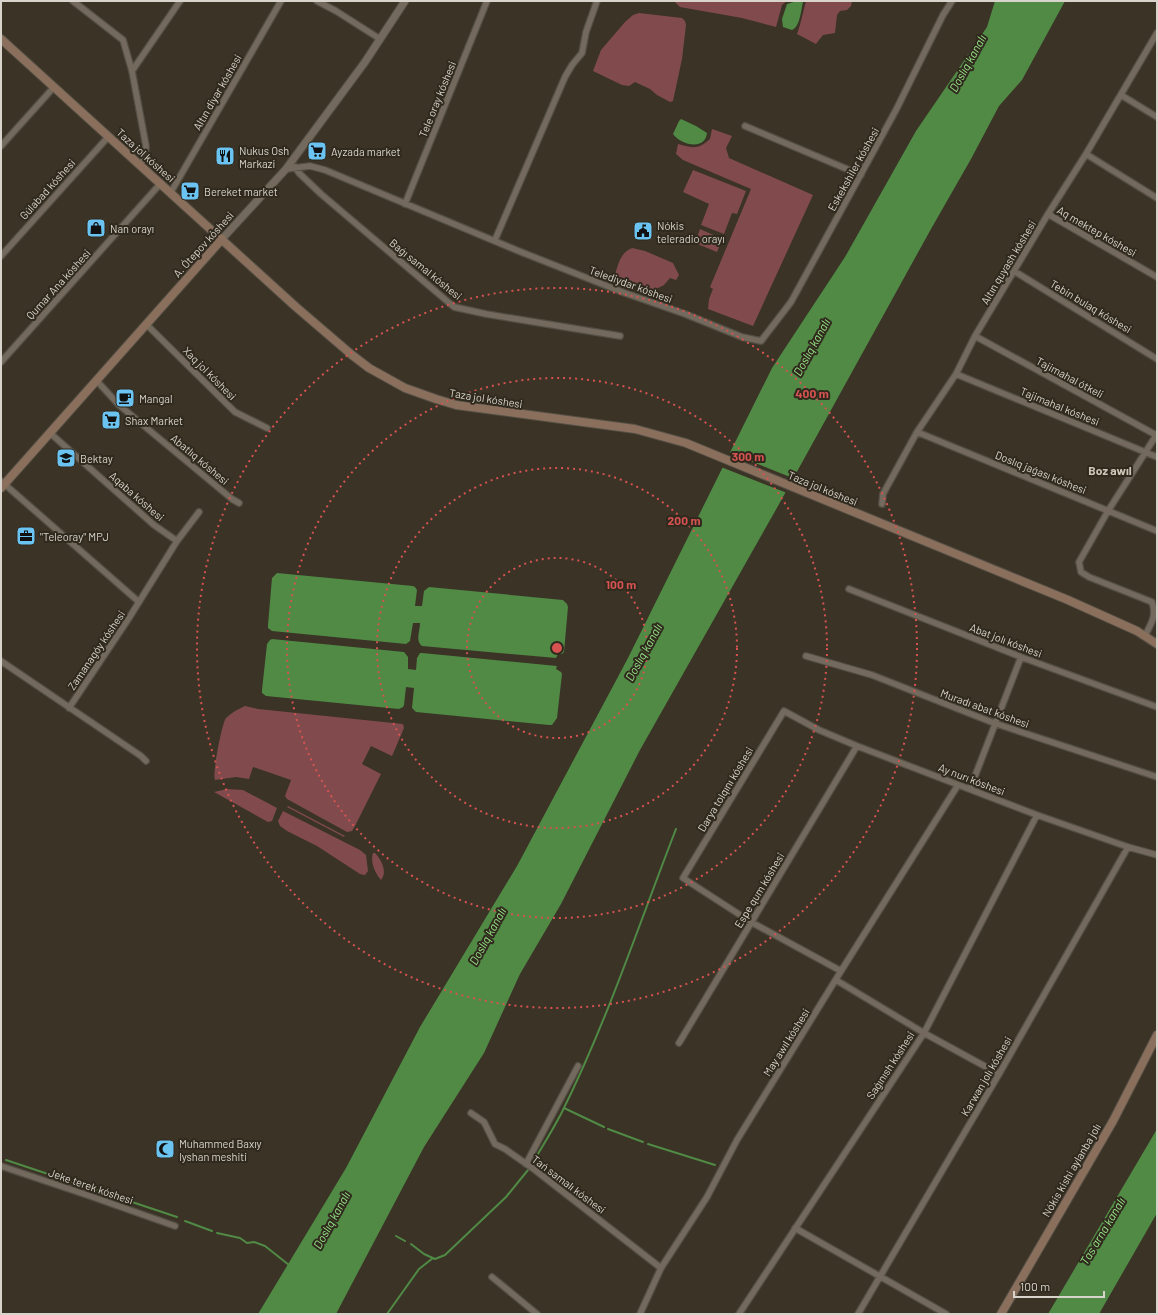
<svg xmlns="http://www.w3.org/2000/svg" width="1158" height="1315" font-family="Barlow,sans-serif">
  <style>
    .green { fill: #814b4d }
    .water { fill: #508a45 }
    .pier { fill: #3a3326 }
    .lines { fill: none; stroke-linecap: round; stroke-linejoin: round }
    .stream { stroke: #508a45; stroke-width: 2 }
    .minor-casing { stroke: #544e44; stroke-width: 8 }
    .tertiary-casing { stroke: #544e44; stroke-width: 9 }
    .secondary-casing { stroke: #544e44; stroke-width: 10 }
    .minor { stroke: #736a5d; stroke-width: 5.5 }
    .tertiary { stroke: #736a5d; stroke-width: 7 }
    .secondary { stroke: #896f5c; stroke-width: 8 }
    .ring { fill: none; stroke: #d65351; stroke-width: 2; stroke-dasharray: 2 4 }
    .labels { text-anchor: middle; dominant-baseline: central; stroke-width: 4; stroke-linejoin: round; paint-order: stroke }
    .street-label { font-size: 11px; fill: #d8d4cc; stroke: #30291d }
    .poi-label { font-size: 11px; fill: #d8d4cc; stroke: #30291d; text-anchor: start }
    .water-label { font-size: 12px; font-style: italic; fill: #96e587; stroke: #30291d }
    .neighbourhood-label { font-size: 12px; font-weight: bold; fill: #d1c7b8; stroke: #30291d }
    .centre { fill: #d65351; stroke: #30291d; stroke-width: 2 }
    .ring-label { font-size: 12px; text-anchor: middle; font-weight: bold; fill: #d65351; stroke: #30291d; stroke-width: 4; stroke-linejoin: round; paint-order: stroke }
  </style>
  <rect width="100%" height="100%" fill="#3a3326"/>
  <path class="green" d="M674 1H787L782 5 776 27 742 18 680 7Z
    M806 1H852L851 6 847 10 840 11 837 15 835 33 823 35 816 44 797 34C801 23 803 12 806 1Z
    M639 13 682 18 685 21 686 25 682 59 673 101 670 102 657 95 650 89 635 82 629 86 622 85 593 71 601 50 625 22 633 15Z
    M712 129 732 136 726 148 729 158 813 195 753 326 708 309 709 299 713 289 710 287 751 189 683 160 676 154 678 144C693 148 698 150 710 139Z
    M693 170 746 191 737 214 732 213 724 234 701 225 709 204 683 192Z
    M700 229 722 239 717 252 695 243Z
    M632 248 645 251 673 263 679 275 676 280 670 278 664 285 658 288 654 293 617 277 615 275C618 264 621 252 632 248Z
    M245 706 258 709 403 724 404 728 392 756 371 746 362 764 381 774 355 826 352 831 347 832 287 799 285 796 291 780 253 767 249 779 236 777 215 780C212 774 222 723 226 718 231 713 238 709 245 706Z
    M227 789 243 790 277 808 272 821 268 822 214 792Z
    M288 806 345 836 344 837 287 807Z
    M283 811 360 850 366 855 368 871 365 875 360 874 317 846 287 831 280 826 278 821Z
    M373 853H375C381 859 388 872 381 880 375 873 370 862 373 853Z"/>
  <path class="water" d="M797 1 803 2C801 10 800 27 792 30L783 27 782 19 787 4Z
    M995 1H1065L1022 80 999 106 971 159 931 229 778 506 640 750 561 904 520 974 484 1053 424 1147 336 1314H258L346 1168 420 1027 517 866 628 658 772 368 845 257 916 131 987 27Z
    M681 119 696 126 707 133C705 151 681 145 673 134L679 121Z
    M277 573 413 586 415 587 417 590 415 606H422L424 591 429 587 563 600 567 604 568 607 564 652 562 654H558L556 658 422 646C415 641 420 631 420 623H413L410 641 406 644 272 631 268 628V625L272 578Z
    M272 639 404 652 408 657V669L416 670 417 658 420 653H422L557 666 556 669 561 672 562 674 557 718 552 725H549L416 712 412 708 414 688 406 687 404 705 403 707 399 709 266 696 262 693V690L267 644 270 640Z
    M1157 1129V1213L1099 1314H1048Z"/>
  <path class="pier" d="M728 452 795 479 787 493 721 467Z"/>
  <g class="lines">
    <path class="stream" d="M564 1108 604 1127
      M608 1129 643 1142
      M648 1144 715 1165
      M6 1160 177 1217
      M532 1164C542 1147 552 1131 561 1114 607 1022 639 924 676 829
      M185 1221 212 1231
      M217 1233 240 1238 247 1243 254 1242 265 1246 289 1265
      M396 1236 405 1241
      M411 1244 424 1254 435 1259 445 1255 506 1197 528 1170
      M387 1314 419 1269 433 1258"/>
    <g class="minor-casing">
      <path id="minor" d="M73 1 123 40 132 71 146 146 145 158 140 164
        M317 1 336 11 380 39
        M132 71 180 1
        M1121 95 1157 117
        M745 126 861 175
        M1 146 54 87
        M1086 154 1157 198
        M295 167 299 173 321 194 454 307 486 314 620 336
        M286 169 310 166 325 170 521 252 625 293 685 314 742 337 761 341 791 302 896 110 943 15 952 1
        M171 192 281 1
        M405 204 487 1
        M1048 214 1157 277
        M495 240 565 77 572 65 582 53 586 32 597 1
        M1 256 109 136
        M1014 271 1157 359
        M146 324 235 412 267 428
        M975 336 1156 435
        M1 362 161 183
        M956 374 1157 457
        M96 380 119 405 232 499 239 503
        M917 432 1157 531
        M50 433 154 525 177 541
        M1 481 139 602
        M882 504 883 494 917 432 956 374 975 336 1048 214 1086 154 1157 33
        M849 589 1021 657 1157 707
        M1145 636C1151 623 1157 617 1152 602L1089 577 1081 572 1079 562 1108 511 1157 434
        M806 656 872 675 994 723 1157 777
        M1 661 141 756 146 761
        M69 708 129 618 177 541 199 512
        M970 789 1021 657
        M841 971 751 922 683 878 784 711 819 730 857 746 1037 815 1128 847 1157 855
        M836 980 924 1033 999 1074
        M679 1043 857 746
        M471 1113 484 1122 495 1144 505 1149 535 1170 661 1268
        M526 1164 578 1066
        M1 1166 90 1196 175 1226
        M795 1228 946 1314
        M492 1277 537 1314
        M640 1314 661 1268 707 1197 737 1140 841 971 958 785
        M739 1314 924 1033 1037 815
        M858 1314 999 1074 1128 847"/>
    </g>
    <g class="tertiary-casing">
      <path id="tertiary" d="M222 239 286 169 365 62 405 1"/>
    </g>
    <g class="secondary-casing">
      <path id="secondary" d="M1 39 296 307 352 355 369 368 405 388 436 399 456 405 635 429 686 443 1068 600 1137 631 1157 644
        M1 488 222 239
        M1001 1314 1113 1121 1157 1035"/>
    </g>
    <use href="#minor" class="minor"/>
    <use href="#tertiary" class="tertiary"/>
    <use href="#secondary" class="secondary"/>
  </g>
  <g class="ring">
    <circle cx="557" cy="648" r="90"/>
    <circle cx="557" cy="648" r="180"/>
    <circle cx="557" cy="648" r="270"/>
    <circle cx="557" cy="648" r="360"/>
  </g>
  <defs>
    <g id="supermarket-square" transform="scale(1)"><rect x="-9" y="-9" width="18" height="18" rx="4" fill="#6ac3f1" stroke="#30291d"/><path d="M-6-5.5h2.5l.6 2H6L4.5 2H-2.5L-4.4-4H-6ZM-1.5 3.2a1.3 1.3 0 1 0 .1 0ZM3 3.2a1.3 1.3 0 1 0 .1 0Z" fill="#111"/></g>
    <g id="restaurant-square" transform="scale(1)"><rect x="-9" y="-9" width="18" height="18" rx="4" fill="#6ac3f1" stroke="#30291d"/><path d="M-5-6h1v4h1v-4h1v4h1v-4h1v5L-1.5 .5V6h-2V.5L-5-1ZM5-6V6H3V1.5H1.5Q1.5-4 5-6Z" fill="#111"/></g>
    <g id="shop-square" transform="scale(1)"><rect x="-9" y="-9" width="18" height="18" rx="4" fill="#6ac3f1" stroke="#30291d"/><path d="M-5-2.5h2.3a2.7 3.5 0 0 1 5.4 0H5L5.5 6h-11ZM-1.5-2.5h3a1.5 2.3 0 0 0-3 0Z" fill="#111"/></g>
    <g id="civic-square" transform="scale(1)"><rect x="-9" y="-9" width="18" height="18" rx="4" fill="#6ac3f1" stroke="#30291d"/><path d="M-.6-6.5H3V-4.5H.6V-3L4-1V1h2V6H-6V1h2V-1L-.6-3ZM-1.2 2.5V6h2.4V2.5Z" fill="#111"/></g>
    <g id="cafe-square" transform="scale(1)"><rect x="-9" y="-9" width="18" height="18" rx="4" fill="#6ac3f1" stroke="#30291d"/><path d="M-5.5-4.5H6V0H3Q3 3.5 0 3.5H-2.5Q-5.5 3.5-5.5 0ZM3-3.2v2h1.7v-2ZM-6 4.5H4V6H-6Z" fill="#111"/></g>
    <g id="school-square" transform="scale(1)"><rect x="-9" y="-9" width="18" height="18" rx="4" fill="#6ac3f1" stroke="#30291d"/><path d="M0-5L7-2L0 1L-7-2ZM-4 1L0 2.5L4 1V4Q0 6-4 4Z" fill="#111"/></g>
    <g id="office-square" transform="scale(1)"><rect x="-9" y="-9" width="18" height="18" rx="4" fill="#6ac3f1" stroke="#30291d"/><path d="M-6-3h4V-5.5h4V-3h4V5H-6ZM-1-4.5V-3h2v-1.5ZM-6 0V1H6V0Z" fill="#111"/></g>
    <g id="mosque-square" transform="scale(1)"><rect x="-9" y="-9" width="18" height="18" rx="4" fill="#6ac3f1" stroke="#30291d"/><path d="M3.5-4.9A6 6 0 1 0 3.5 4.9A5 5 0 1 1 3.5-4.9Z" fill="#111"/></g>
  </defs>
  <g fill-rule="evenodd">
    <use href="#supermarket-square" x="317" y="151"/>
    <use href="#restaurant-square" x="225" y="156"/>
    <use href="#supermarket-square" x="190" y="191"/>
    <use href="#shop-square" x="96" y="228"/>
    <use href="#civic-square" x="643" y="231"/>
    <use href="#cafe-square" x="125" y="398"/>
    <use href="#supermarket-square" x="111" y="420"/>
    <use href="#school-square" x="66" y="458"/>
    <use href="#office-square" x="26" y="536"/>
    <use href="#mosque-square" x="165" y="1149"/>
  </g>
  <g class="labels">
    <g class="street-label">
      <text transform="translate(217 92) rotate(-60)">Altın diyar kóshesi</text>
      <text transform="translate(437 99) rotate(-68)">Tele oray kóshesi</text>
      <text transform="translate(146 155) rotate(42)">Taza jol kóshesi</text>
      <text transform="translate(853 169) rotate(-61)">Eskekshiler kóshesi</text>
      <text transform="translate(47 189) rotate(-48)">Gúlabad kóshesi</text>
      <text transform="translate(1097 231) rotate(30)">Aq mektep kóshesi</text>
      <text transform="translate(203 244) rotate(-48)">A. Ótepov kóshesi</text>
      <text transform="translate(1008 262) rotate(-59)">Altın quyash kóshesi</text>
      <text transform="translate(426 269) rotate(39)">Baǵı samal kóshesi</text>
      <text transform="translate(58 284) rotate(-48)">Qumar Ana kóshesi</text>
      <text transform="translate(631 284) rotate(20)">Telediydar kóshesi</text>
      <text transform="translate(1091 306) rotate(31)">Tebin bulaq kóshesi</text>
      <text transform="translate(210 373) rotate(45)">Xaq jol kóshesi</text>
      <text transform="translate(1070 377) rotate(28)">Tajimahal ótkeli</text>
      <text transform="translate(486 398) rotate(9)">Taza jol kóshesi</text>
      <text transform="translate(1060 406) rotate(22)">Tajimahal kóshesi</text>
      <text transform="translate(200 459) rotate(40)">Abatlıq kóshesi</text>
      <text transform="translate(1041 472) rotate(22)">Doslıq jaǵası kóshesi</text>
      <text transform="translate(823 488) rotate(22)">Taza jol kóshesi</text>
      <text transform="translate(137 496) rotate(41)">Aqaba kóshesi</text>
      <text transform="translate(1006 640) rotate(21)">Abat jolı kóshesi</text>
      <text transform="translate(96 650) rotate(-56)">Zamanagóy kóshesi</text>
      <text transform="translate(985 708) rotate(20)">Muradı abat kóshesi</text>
      <text transform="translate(972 779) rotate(21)">Ay nurı kóshesi</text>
      <text transform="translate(725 789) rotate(-59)">Darya tolqını kóshesi</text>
      <text transform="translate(759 890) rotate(-59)">Espe qum kóshesi</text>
      <text transform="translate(786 1042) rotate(-58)">May awıl kóshesi</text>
      <text transform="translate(890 1065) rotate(-57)">Saǵınısh kóshesi</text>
      <text transform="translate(986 1076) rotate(-60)">Karwan jolı kóshesi</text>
      <text transform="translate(1071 1170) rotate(-60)">Nókis kishi aylanba jolı</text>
      <text transform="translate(569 1184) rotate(37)">Tań samalı kóshesi</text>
      <text transform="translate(91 1186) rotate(19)">Jeke terek kóshesi</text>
    </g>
    <g class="poi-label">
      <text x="239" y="150">Nukus Osh<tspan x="239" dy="13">Markazi</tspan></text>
      <text x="331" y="151">Ayzada market</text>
      <text x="204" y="191">Bereket market</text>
      <text x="657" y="225">Nókis<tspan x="657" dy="13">teleradio orayı</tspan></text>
      <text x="110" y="228">Nan orayı</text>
      <text x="139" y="398">Mangal</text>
      <text x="125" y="420">Shax Market</text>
      <text x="80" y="458">Bektay</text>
      <text x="40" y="536">"Teleoray" MPJ</text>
      <text x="179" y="1143">Muhammed Baxıy<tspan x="179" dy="13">Iyshan meshiti</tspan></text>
    </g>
    <g class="water-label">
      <text transform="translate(967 63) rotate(-61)">Doslıq kanalı</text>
      <text transform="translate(811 347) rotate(-61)">Doslıq kanalı</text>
      <text transform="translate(643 652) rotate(-61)">Doslıq kanalı</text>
      <text transform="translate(487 936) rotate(-61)">Doslıq kanalı</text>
      <text transform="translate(331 1220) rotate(-61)">Doslıq kanalı</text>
      <text transform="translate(1102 1231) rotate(-59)">Tas arna kanalı</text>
    </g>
    <g class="neighbourhood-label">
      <text x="1110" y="470">Boz awıl</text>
    </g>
  </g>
  <circle cx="557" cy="648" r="6" class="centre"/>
  <g class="ring-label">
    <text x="812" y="398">400 m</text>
    <text x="748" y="461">300 m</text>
    <text x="684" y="525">200 m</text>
    <text x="621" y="589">100 m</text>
  </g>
  <rect width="1158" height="1315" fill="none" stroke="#d8d4cc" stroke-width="4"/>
  <path d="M1014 1291v6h90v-6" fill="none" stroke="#d8d4cc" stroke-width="2"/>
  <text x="1020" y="1291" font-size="12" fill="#d8d4cc" stroke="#30291d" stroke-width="3" paint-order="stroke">100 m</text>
</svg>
